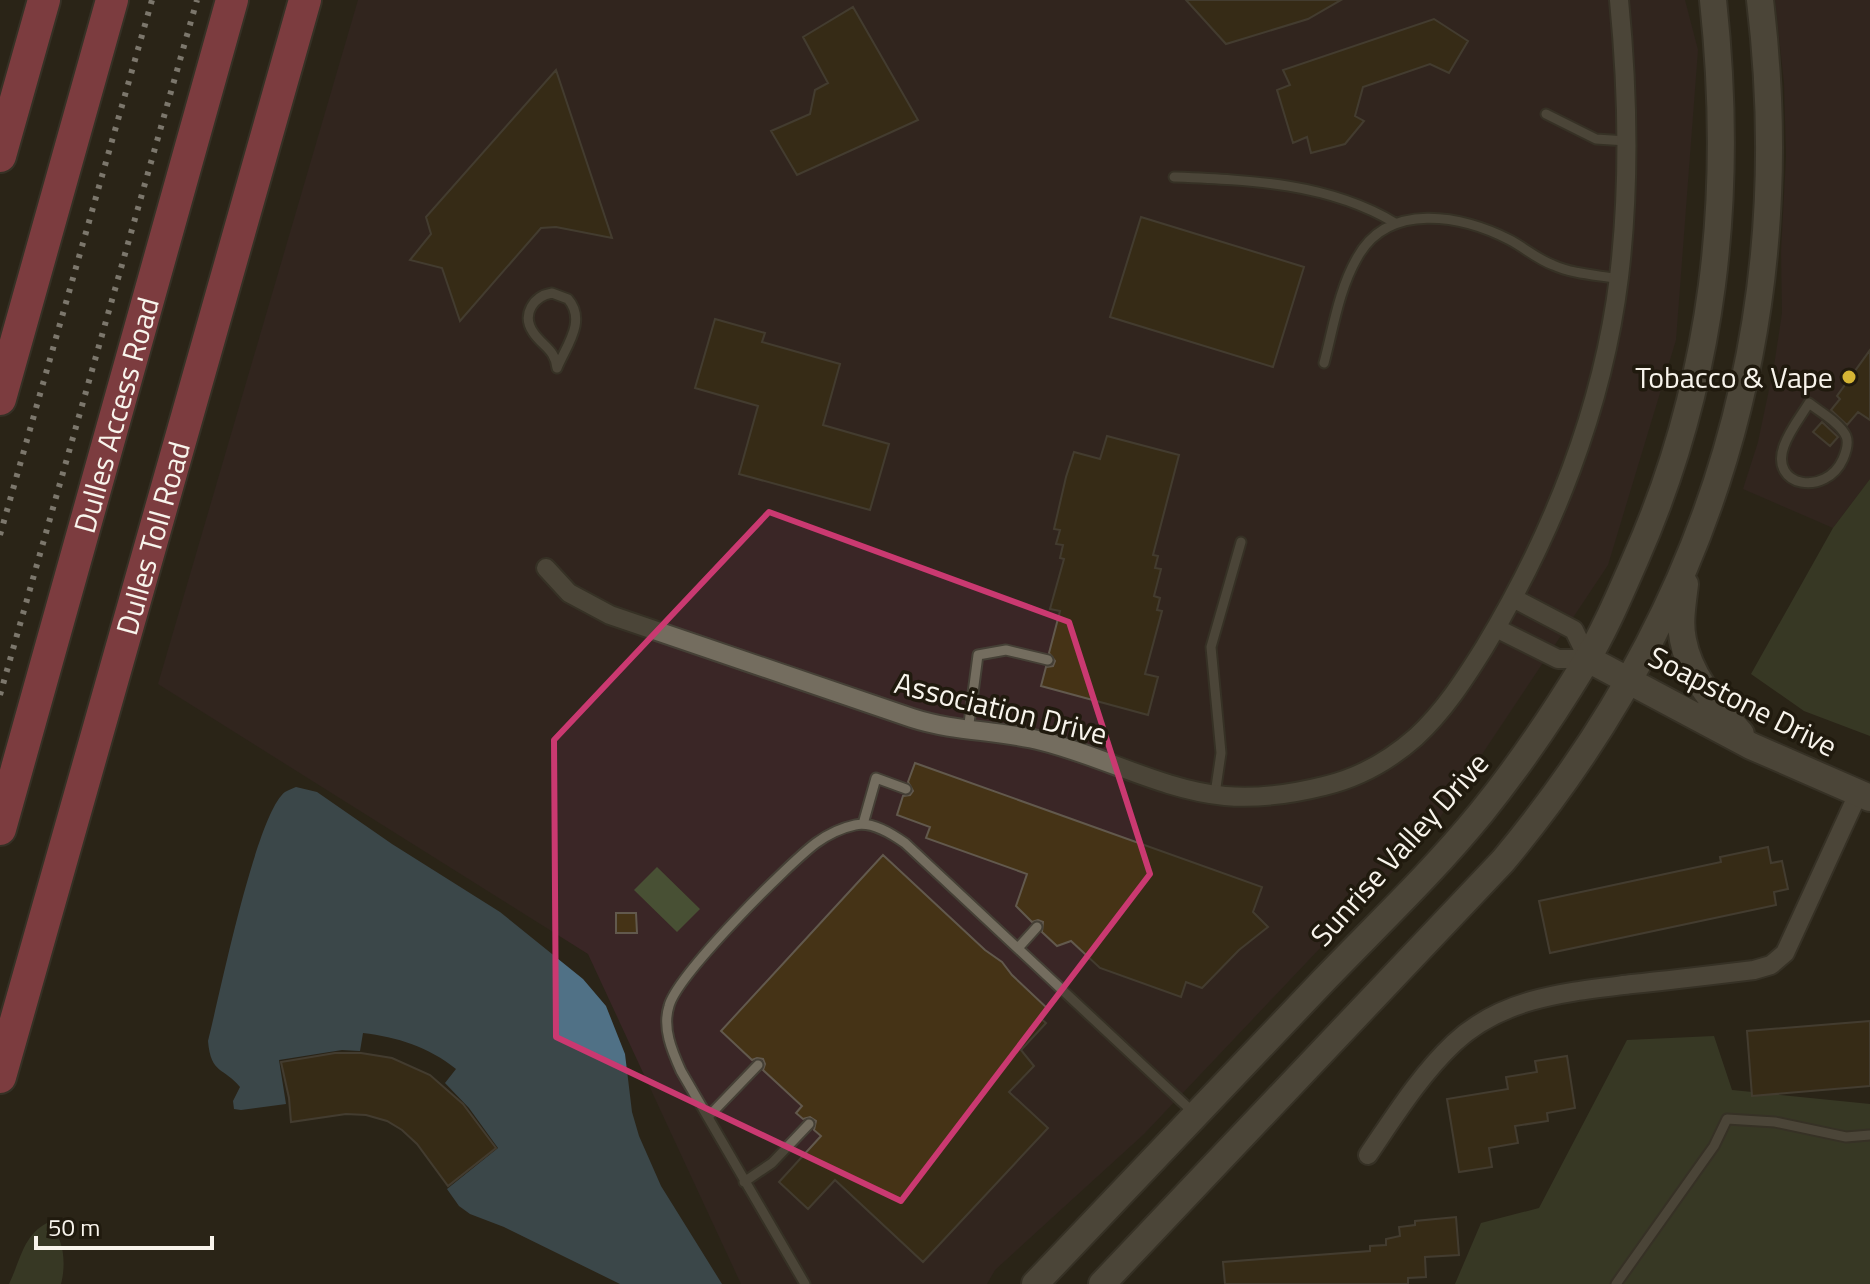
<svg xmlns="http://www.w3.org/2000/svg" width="1870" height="1284" font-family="'Titillium Web',sans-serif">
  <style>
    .commercial { fill: #3a2626 }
    .green { fill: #485034 }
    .water { fill: #507186 }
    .building { fill: #453316; stroke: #62594d; stroke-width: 2 }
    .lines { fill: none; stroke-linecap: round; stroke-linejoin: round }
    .lane-casing { stroke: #454036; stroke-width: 13 }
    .street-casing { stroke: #454036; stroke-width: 22 }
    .secondary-casing { stroke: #454036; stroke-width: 30 }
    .highway-casing { stroke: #454036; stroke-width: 36 }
    .lane { stroke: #746d5f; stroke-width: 9 }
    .street { stroke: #746d5f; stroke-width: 18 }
    .secondary { stroke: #746d5f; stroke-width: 26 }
    .highway { stroke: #e15a70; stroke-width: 32 }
    .rail { stroke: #e0dbd3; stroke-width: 6; stroke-dasharray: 4 8; stroke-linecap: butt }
    .marked { fill: none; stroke: #ca3971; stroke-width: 6; stroke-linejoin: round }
    .poi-dot { fill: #d5b534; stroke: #201a0e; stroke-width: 3 }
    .labels { text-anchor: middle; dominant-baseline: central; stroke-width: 7; stroke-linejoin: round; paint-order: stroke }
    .poi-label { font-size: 30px; fill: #f8f4ec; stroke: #201a0e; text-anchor: end }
    .street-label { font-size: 30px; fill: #f8f4ec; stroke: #201a0e }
  </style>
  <rect width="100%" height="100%" fill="#2a2418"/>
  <path class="commercial" d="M358 0H1685L1698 50 1676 340 1608 565 1431 831 1144 1134 995 1270 987 1284H741L588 954 158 684Z
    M1775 0H1870V479L1833 528 1743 489 1758 442 1774 366 1782 313 1781 251 1786 157 1784 83Z"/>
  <path class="green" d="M1870 479V736L1804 711 1751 674 1833 528Z
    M657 867 700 909 677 932 634 890Z
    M1714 1036 1732 1090 1870 1104V1284H1455L1481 1223 1539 1208 1627 1040Z
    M47 1223C65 1236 66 1265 61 1284H9C20 1262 23 1235 47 1223Z"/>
  <path class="water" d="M296 787 317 792 392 844 500 912 583 979 606 1006 625 1054 632 1112 639 1136 661 1186 722 1284H620L504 1227 470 1214 459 1206 447 1189 498 1148 469 1108 445 1083 456 1069C429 1047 397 1037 363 1033L360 1051 342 1050 279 1060 286 1104 241 1110 234 1109 233 1101 240 1087C224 1067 211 1075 208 1041 219 998 256 814 285 792 288 790 292 789 296 787Z"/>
  <path class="building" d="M1186 0H1341L1308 19 1226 44Z
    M853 7 918 120 797 175 771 131 810 114 815 90 828 83 803 37Z
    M1434 19 1468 41 1449 73 1430 64 1363 87 1355 116 1364 121 1345 144 1311 153 1307 137 1293 143 1277 90 1290 85 1283 70Z
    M556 70 612 238 556 227 541 228 460 321 442 268 410 260 431 234 426 217Z
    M1141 217 1304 267 1273 367 1110 317Z
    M715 319 765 333 762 342 840 364 823 425 889 444 870 510 739 474 758 406 695 388Z
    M1870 350V420L1858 412 1847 425 1831 410 1840 399 1837 396Z
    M1822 422 1838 437 1830 446 1813 432Z
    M1107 436 1179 455 1153 555 1158 556 1155 568 1161 569 1154 596 1160 598 1157 610 1162 611 1145 674 1158 677 1148 715 1041 686 1046 667 1053 666 1055 661 1049 653 1060 611 1050 609 1064 559 1060 558 1063 545 1056 544 1060 530 1054 529 1066 477 1074 452 1100 459Z
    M915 763 1262 887 1253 912 1268 927 1239 950 1202 988 1186 982 1181 997 1100 968 1071 941 1057 946 1042 932 1043 922 1038 920 1032 922 1016 906 1027 874 926 838 930 827 897 815 903 796 910 795 913 791 908 782Z
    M1768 847 1771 863 1782 861 1788 889 1774 892 1776 905 1550 953 1539 901 1721 862 1720 857Z
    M883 855 985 950 1002 962 1012 975 1048 1009 1040 1018 1046 1023 1021 1050 1034 1066 1009 1092 1048 1128 923 1262 835 1180 808 1209 779 1182 821 1136 814 1130 816 1121 810 1117 803 1119 796 1113 802 1106 763 1070 765 1064 763 1059 757 1058 752 1060 721 1031Z
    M616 913H636L637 933H616Z
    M1870 1021V1086L1752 1096 1747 1031Z
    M335 1053H361L392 1058 430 1075 463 1104 496 1148 448 1186 417 1144 402 1130 387 1121 366 1115 346 1114 291 1122 289 1098 281 1062Z
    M1567 1056 1575 1108 1547 1113 1548 1121 1515 1126 1518 1143 1489 1148 1492 1167 1459 1172 1447 1099 1508 1089 1506 1077 1537 1072 1535 1061Z
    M1456 1217 1459 1255 1425 1257 1426 1277 1408 1278V1284H1225L1223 1262 1370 1251V1246L1386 1245V1239L1400 1236 1399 1227 1415 1225V1221Z"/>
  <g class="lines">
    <g class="lane-casing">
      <path id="lane" d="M1546 114 1596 139 1627 141
        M1174 177C1250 180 1329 183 1395 223
        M552 293 568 299C587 321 566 346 557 368 555 349 542 346 533 332 521 314 534 296 552 293Z
        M1324 363C1333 329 1339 289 1357 258 1388 201 1462 215 1510 240 1525 248 1537 259 1553 265 1573 274 1597 275 1619 279
        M1809 403C1820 412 1840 423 1846 436 1849 443 1846 452 1843 459 1826 497 1769 487 1784 446 1789 431 1801 416 1809 403Z
        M968 731 978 655 1006 650 1048 660
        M1215 794 1221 753 1211 647 1241 542
        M863 824 876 778 906 789
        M1019 947 1037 927
        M708 1117 758 1065
        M744 1182 772 1163 809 1124
        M805 1284 681 1071C672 1051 662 1028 669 1006 677 975 787 865 816 843 827 835 841 828 855 825 872 821 892 834 905 843L1194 1113
        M1616 1284 1714 1146 1727 1119 1775 1122 1846 1137 1870 1135"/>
    </g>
    <g class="street-casing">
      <path id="street" d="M546 568 569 593 610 615 912 718C955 732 999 730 1042 741 1103 756 1162 790 1225 796 1259 799 1292 794 1324 786 1358 778 1390 760 1416 737 1444 711 1464 680 1484 648 1552 536 1603 408 1619 277 1630 185 1628 92 1619 0
        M1496 628 1558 659H1588L1574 630 1513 598
        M1368 1155C1394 1117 1420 1075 1454 1043 1503 997 1568 992 1632 984 1672 980 1713 975 1754 970L1771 965 1785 953 1858 794"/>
    </g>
    <g class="secondary-casing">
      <path id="secondary" d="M1685 584C1683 602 1679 622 1683 640 1690 678 1717 706 1741 734
        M1588 659 1751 746 1870 798
        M1035 1284C1131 1183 1228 1082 1324 980 1377 925 1433 872 1481 813 1519 766 1554 714 1585 663 1605 630 1620 594 1635 560 1715 380 1734 195 1713 0
        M1102 1284 1503 861C1711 611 1799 323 1760 0"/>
    </g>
    <g class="highway-casing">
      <g id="highway">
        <path d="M0 156 44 0"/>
        <path d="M0 399 112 0"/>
        <path id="s1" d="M0 829 232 0"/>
        <path id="s2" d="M0 1077 305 0"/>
      </g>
    </g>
    <use href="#lane" class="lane"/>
    <use href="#street" class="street"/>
    <use href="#secondary" class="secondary"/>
    <use href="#highway" class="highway"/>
    <path class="rail" d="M0 535 152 0
      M0 695 197 0"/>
  </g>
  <path d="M0 0H1870V1284H0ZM769 512 1069 622 1150 874 901 1201 556 1037 554 740Z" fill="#2a2418" fill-opacity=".55" fill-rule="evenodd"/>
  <path class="marked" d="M769 512 1069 622 1150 874 901 1201 556 1037 554 740Z"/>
  <circle class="poi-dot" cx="1849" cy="377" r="8"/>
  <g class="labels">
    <g class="poi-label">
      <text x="1833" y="377">Tobacco &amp; Vape</text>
    </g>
    <g class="street-label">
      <text stroke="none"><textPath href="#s1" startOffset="430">Dulles Access Road</textPath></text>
      <text stroke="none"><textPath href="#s2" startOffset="560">Dulles Toll Road</textPath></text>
      <text transform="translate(1743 701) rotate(27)">Soapstone Drive</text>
      <text transform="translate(1001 708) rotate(14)">Association Drive</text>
      <text transform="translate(1399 849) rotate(-48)">Sunrise Valley Drive</text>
    </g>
  </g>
  <path d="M36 1236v12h176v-12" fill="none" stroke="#f8f4ec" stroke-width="4"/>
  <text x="48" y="1236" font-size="24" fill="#f8f4ec" stroke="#201a0e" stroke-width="6" paint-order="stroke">50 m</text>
</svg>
